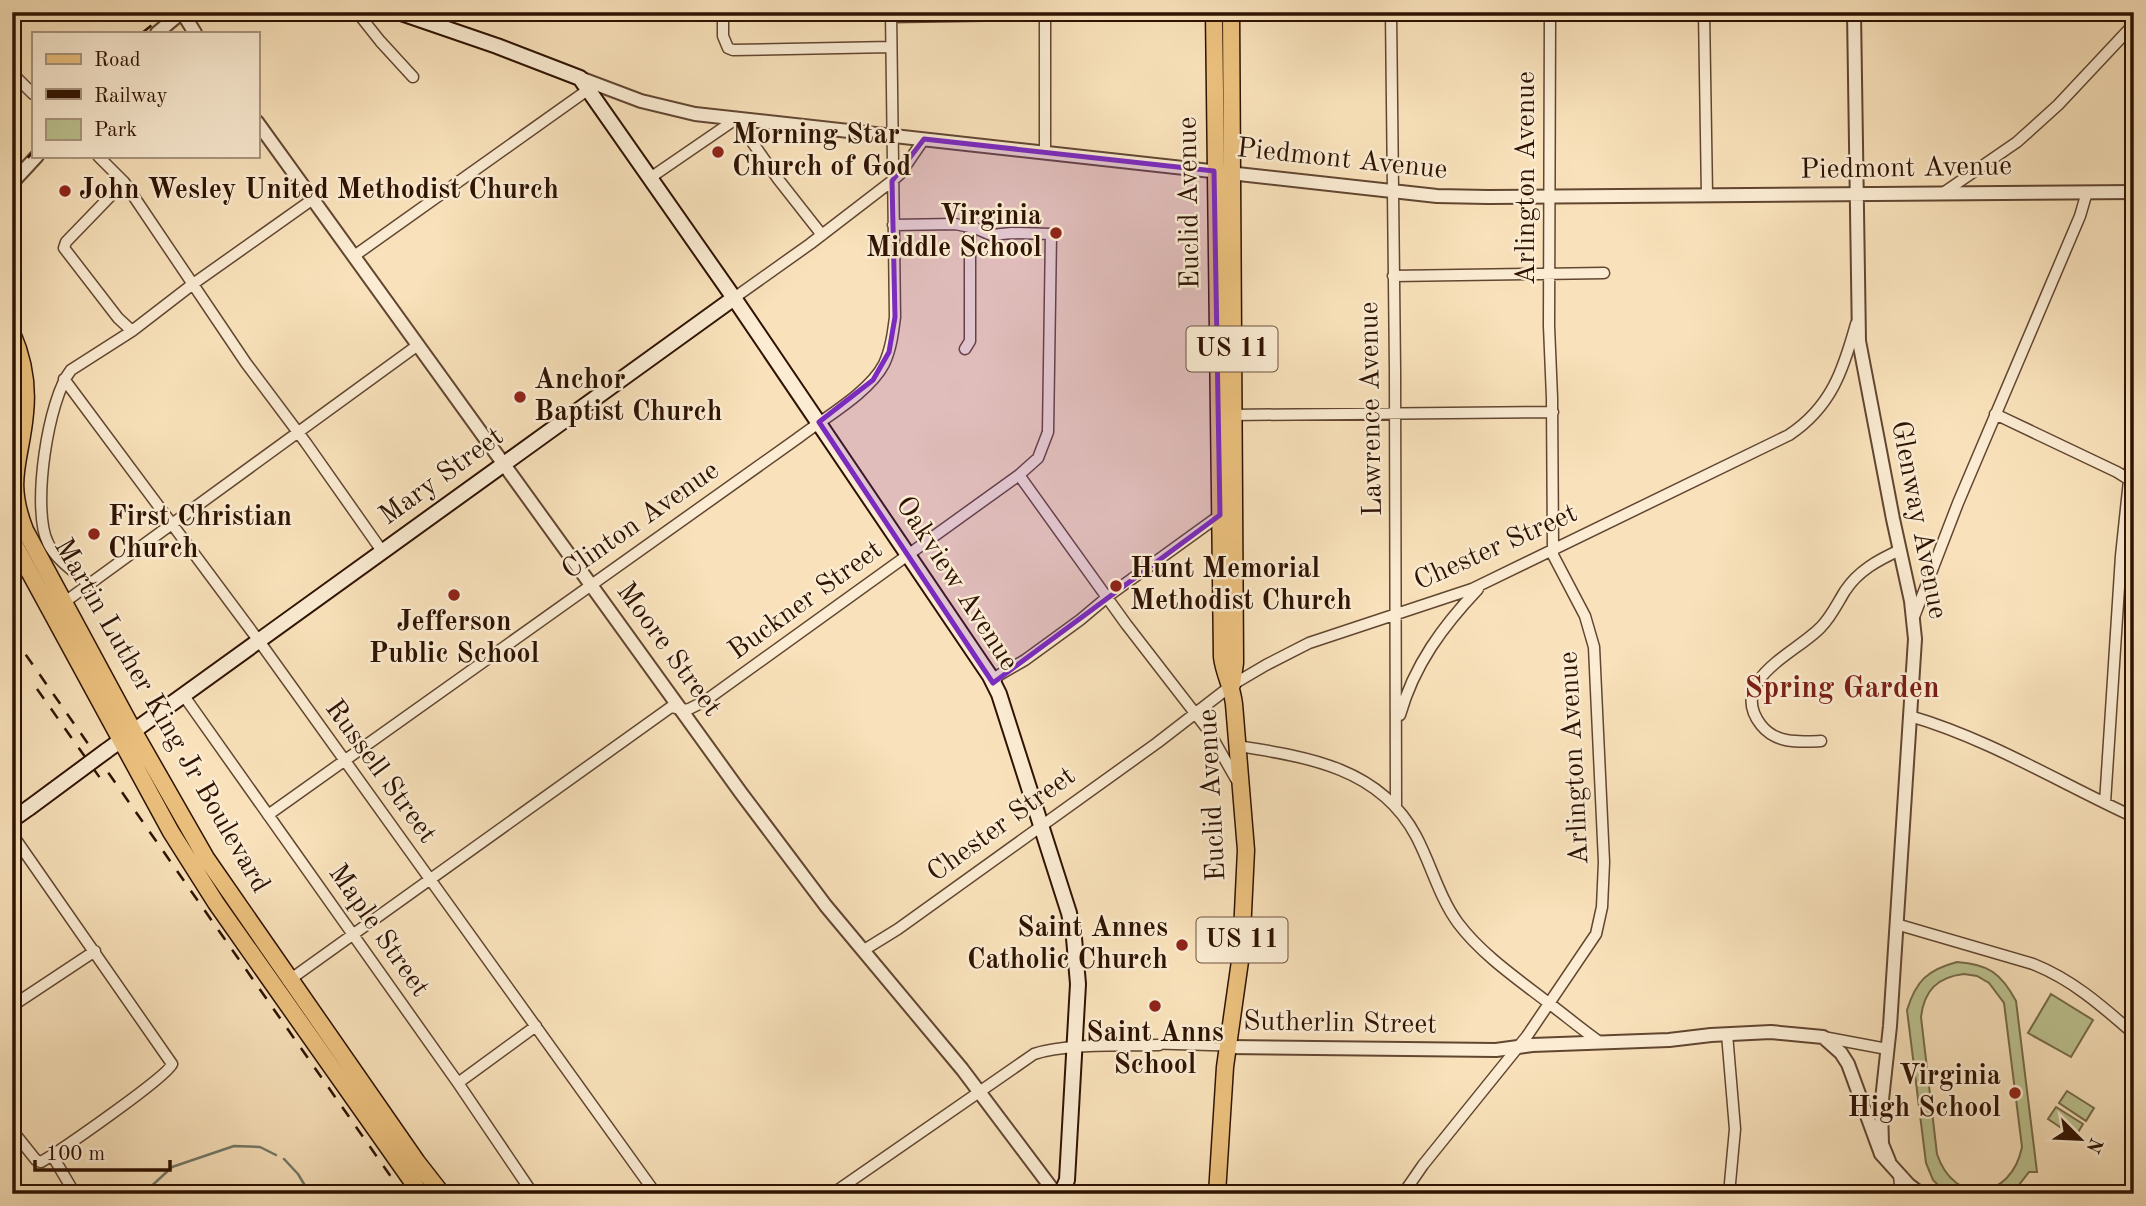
<svg xmlns="http://www.w3.org/2000/svg" width="2146" height="1206" font-family="'Old Standard TT',serif">
  <style>
    .green { fill: #bcc391; stroke: #756a4a; stroke-width: 2; fill-rule: evenodd }
    .lines { fill: none; stroke-linecap: round; stroke-linejoin: round }
    .stream { stroke: #71796a; stroke-width: 2.5 }
    .river { stroke: #9ebeaf; stroke-width: 16 }
    .pedestrian-casing { stroke: #614630; stroke-width: 10 }
    .minor-casing { stroke: #614630; stroke-width: 13 }
    .tertiary-casing { stroke: #614630; stroke-width: 16 }
    .secondary-casing { stroke: #2e1202; stroke-width: 18 }
    .primary-casing { stroke: #2e1202; stroke-width: 19 }
    .pedestrian { stroke: #fbecd3; stroke-width: 7 }
    .minor { stroke: #fbecd3; stroke-width: 10 }
    .tertiary { stroke: #fbecd3; stroke-width: 12 }
    .secondary { stroke: #fbecd3; stroke-width: 14 }
    .primary { stroke: #ecc17e; stroke-width: 16 }
    .rail { stroke: #2e1202; stroke-width: 2.5; stroke-dasharray: 12 12; stroke-linecap: butt }
    .secondary-bridge-casing { stroke: #2e1202; stroke-width: 18; stroke-linecap: butt }
    .secondary-bridge { stroke: #fbecd3; stroke-width: 14 }
    .marked { fill: #7b2cbf; fill-opacity: 0.2; stroke: #7b2cbf; stroke-width: 5; stroke-linejoin: round }
    .poi-dot { fill: #8f2418; stroke: #fbecd3; stroke-width: 2.5 }
    .labels { text-anchor: middle; dominant-baseline: central; stroke-width: 5; stroke-linejoin: round; paint-order: stroke }
    .shield { fill: #fbecd3; stroke: #6c5341; stroke-width: 2 }
    .shield-label { font-size: 26px; font-weight: bold; fill: #2e1202 }
    .poi-label { font-size: 28px; font-weight: bold; fill: #2e1202; stroke: #fbecd3; text-anchor: start }
    .street-label { font-size: 28px; fill: #2e1202; stroke: #fbecd3 }
    .neighbourhood-label { font-size: 30px; font-weight: bold; fill: #7a1f14; stroke: #fbecd3 }
  </style>
  <rect width="100%" height="100%" fill="#f9e2bb"/>
  <filter id="stains"><feTurbulence type="fractalNoise" baseFrequency=".00286" numOctaves="4"/><feColorMatrix values="0 0 0 0 .2 0 0 0 0 .09 0 0 0 0 .02 0 0 0 .5 -.17"/></filter>
  <radialGradient id="worn" r=".72"><stop offset=".6" stop-color="#630" stop-opacity="0"/><stop offset="1" stop-color="#630" stop-opacity=".3"/></radialGradient>
  <path class="green" d="M1957 962C1988 964 2001 973 2016 1001L2037 1172H2029L2015 1190 2010 1194H1947L1933 1180 1926 1163 1907 1010C1916 981 1927 970 1957 962ZM1964 974 1977 976 1989 983 2004 1003 2022 1147C2011 1201 1954 1206 1937 1154L1921 1017C1924 991 1937 977 1964 974Z
    M2051 994 2093 1020 2071 1057 2028 1033Z
    M2067 1091 2094 1108 2086 1121 2059 1103Z
    M2056 1107 2083 1124 2075 1137 2048 1119Z"/>
  <g class="lines">
    <path class="stream" d="M284 1159 298 1174 310 1194
      M143 1194 172 1167 234 1146 260 1147 276 1155"/>
    <path class="river" d="M12 15 15 12"/>
    <g class="pedestrian-casing">
      <path id="pedestrian" d="M1159 1045 1228 1047"/>
    </g>
    <g class="minor-casing">
      <path id="minor" d="M357 12 380 41 413 77
        M723 12V36L728 48 733 50 891 47
        M1391 12 1395 370 1396 805
        M1704 12 1707 196
        M891 17 1223 12
        M12 73 33 94
        M1045 151V12
        M98 156 124 182 246 363 306 443 382 551
        M650 178 736 119 778 179 822 235
        M124 182 66 242 64 248 118 318 132 331
        M1943 193 2017 142 2058 105 2134 24
        M354 256 589 89
        M1393 276 1604 273
        M734 298 810 244 892 181 900 174 924 139
        M965 349 970 341V226
        M64 379 259 641 656 1194
        M1995 414 2117 472 2133 482
        M1231 415 1553 412
        M1019 475 1126 624 1208 730 1236 779
        M90 585C76 573 56 560 48 543 31 510 48 398 71 370L132 331 193 284 313 199
        M62 604 418 345
        M1914 617 1958 503 2080 216 2087 192
        M993 683 999 675 1025 660 1080 620 1111 594 1223 513
        M184 696 458 1083 533 1194
        M1400 715C1414 665 1443 626 1478 589
        M1910 716C1989 739 2060 783 2134 817
        M1821 741C1799 742 1776 744 1761 725 1726 680 1798 652 1821 627 1831 617 1837 604 1845 591 1858 571 1878 560 1900 550
        M1238 746C1308 757 1380 768 1416 836 1431 864 1439 897 1458 923 1482 955 1519 980 1550 1004 1567 1017 1584 1031 1601 1043
        M2105 803 2121 556 2134 433
        M268 815 798 438C824 418 869 393 884 364 891 349 893 333 895 317L891 12
        M12 834 172 1064C167 1077 60 1151 41 1162L36 1160 12 1130
        M1896 924 2033 964C2073 980 2102 1006 2134 1034
        M864 950 898 929 1157 743 1232 685 1266 665 1309 643 1472 589 1789 435C1831 407 1843 371 1856 324
        M288 981 671 707 687 710 705 701 1019 475 1038 458 1048 432 1051 234 1012 233 991 235 975 228 955 224 893 225
        M12 1006 95 951
        M1727 1034 1735 1129 1729 1194
        M1823 1037 1887 1049
        M458 1083 536 1026
        M52 1155 75 1194
        M1899 1175 1901 1194
        M832 1194 1034 1054C1066 1043 1123 1046 1159 1045
        M1403 1194 1423 1165 1527 1036 1596 934 1602 907 1604 862 1594 647 1585 616 1553 555V550L1552 398 1549 326 1550 12"/>
    </g>
    <g class="tertiary-casing">
      <path id="tertiary" d="M182 12 195 33
        M1854 12 1859 341 1893 519 1911 601 1915 639 1890 1026 1881 1109 1882 1144 1889 1161
        M157 33 182 12
        M580 78 641 101 695 114 1437 196 1488 197 2134 192
        M257 122 741 793 826 906 962 1069 1056 1194
        M12 183 37 156
        M1228 1047 1496 1050 1532 1045 1669 1040 1711 1035 1771 1032 1823 1037 1841 1053 1848 1064 1881 1154 1909 1185 1921 1194"/>
    </g>
    <g class="secondary-casing">
      <path id="secondary" d="M398 12 497 46 580 78 734 298 990 676 999 694 1069 913 1074 938 1078 984 1067 1180 1061 1194
        M106 751 734 298
        M12 820 29 808"/>
    </g>
    <g class="primary-casing">
      <path id="primary" d="M1214 12 1222 657C1224 674 1232 686 1234 704L1246 850 1241 954 1225 1067 1217 1194
        M1231 12 1235 663 1232 685
        M12 333C23 358 28 385 25 413 21 461 5 479 25 530L134 732 206 858 417 1162 442 1194
        M12 540 171 832 216 903 421 1194"/>
    </g>
    <use href="#pedestrian" class="pedestrian"/>
    <use href="#minor" class="minor"/>
    <use href="#tertiary" class="tertiary"/>
    <use href="#secondary" class="secondary"/>
    <use href="#primary" class="primary"/>
    <path class="rail" d="M142 33 168 12
      M12 176 33 152
      M12 635 403 1194
      M37 689 100 778"/>
    <g class="secondary-bridge-casing">
      <path id="secondary-bridge" d="M29 808 106 751"/>
    </g>
    <use href="#secondary-bridge" class="secondary-bridge"/>
  </g>
  <path class="marked" d="M924 139 1214 171 1220 515 993 683 819 422 873 380 889 352 895 317 892 181Z"/>
  <g class="poi-dot">
    <circle cx="718" cy="152" r="7"/>
    <circle cx="65" cy="191" r="7"/>
    <circle cx="1056" cy="233" r="7"/>
    <circle cx="520" cy="397" r="7"/>
    <circle cx="94" cy="534" r="7"/>
    <circle cx="1116" cy="586" r="7"/>
    <circle cx="454" cy="595" r="7"/>
    <circle cx="1182" cy="945" r="7"/>
    <circle cx="1155" cy="1006" r="7"/>
    <circle cx="2015" cy="1093" r="7"/>
  </g>
  <g class="labels">
    <g class="shield">
      <rect x="1186.5" y="326.5" width="91" height="45" rx="5"/>
      <rect x="1196.5" y="917.5" width="91" height="45" rx="5"/>
    </g>
    <g class="shield-label">
      <text x="1232" y="349">US 11</text>
      <text x="1242" y="940">US 11</text>
    </g>
    <g class="poi-label">
      <text x="732" y="136">Morning Star<tspan x="732" dy="32">Church of God</tspan></text>
      <text x="79" y="191">John Wesley United Methodist Church</text>
      <text x="1042" y="217" text-anchor="end">Virginia<tspan x="1042" dy="32">Middle School</tspan></text>
      <text x="534" y="381">Anchor<tspan x="534" dy="32">Baptist Church</tspan></text>
      <text x="108" y="518">First Christian<tspan x="108" dy="32">Church</tspan></text>
      <text x="1130" y="570">Hunt Memorial<tspan x="1130" dy="32">Methodist Church</tspan></text>
      <text x="454" y="623" text-anchor="middle">Jefferson<tspan x="454" dy="32">Public School</tspan></text>
      <text x="1168" y="929" text-anchor="end">Saint Annes<tspan x="1168" dy="32">Catholic Church</tspan></text>
      <text x="1155" y="1034" text-anchor="middle">Saint Anns<tspan x="1155" dy="32">School</tspan></text>
      <text x="2001" y="1077" text-anchor="end">Virginia<tspan x="2001" dy="32">High School</tspan></text>
    </g>
    <g class="street-label">
      <text transform="translate(1342 160) rotate(6)">Piedmont Avenue</text>
      <text transform="translate(1906 169) rotate(-1)">Piedmont Avenue</text>
      <text transform="translate(1527 178) rotate(-90)">Arlington Avenue</text>
      <text transform="translate(1190 203) rotate(-91)">Euclid Avenue</text>
      <text transform="translate(1372 409) rotate(-91)">Lawrence Avenue</text>
      <text transform="translate(442 477) rotate(-36)">Mary Street</text>
      <text transform="translate(1918 520) rotate(79)">Glenway Avenue</text>
      <text transform="translate(641 521) rotate(-35)">Clinton Avenue</text>
      <text transform="translate(1496 548) rotate(-24)">Chester Street</text>
      <text transform="translate(956 584) rotate(57)">Oakview Avenue</text>
      <text transform="translate(806 601) rotate(-36)">Buckner Street</text>
      <text transform="translate(668 650) rotate(54)">Moore Street</text>
      <text transform="translate(161 716) rotate(60)">Martin Luther King Jr Boulevard</text>
      <text transform="translate(1575 758) rotate(-93)">Arlington Avenue</text>
      <text transform="translate(380 772) rotate(54)">Russell Street</text>
      <text transform="translate(1213 795) rotate(-93)">Euclid Avenue</text>
      <text transform="translate(1002 825) rotate(-36)">Chester Street</text>
      <text transform="translate(378 931) rotate(55)">Maple Street</text>
      <text transform="translate(1340 1024) rotate(1)">Sutherlin Street</text>
    </g>
    <g class="neighbourhood-label">
      <text x="1842" y="689">Spring Garden</text>
    </g>
  </g>
  <rect width="2146" height="1206" fill="none" stroke="#f9e2bb" stroke-width="42"/>
  <rect x="14" y="14" width="2118" height="1178" fill="none" stroke="#2e1202" stroke-width="3.5"/>
  <rect x="21" y="21" width="2104" height="1164" fill="none" stroke="#2e1202" stroke-width="2"/>
  <rect x="32" y="32" width="228" height="126" fill="#fbecd3" stroke="#a9957f" stroke-width="2"/>
  <rect x="46" y="54" width="35" height="10" fill="#ecc17e" stroke="#a9957f" stroke-width="2"/>
  <text x="94" y="66" font-size="21" fill="#2e1202">Road</text>
  <rect x="46" y="89" width="35" height="10" fill="#2e1202" stroke="#a9957f" stroke-width="2"/>
  <text x="94" y="102" font-size="21" fill="#2e1202">Railway</text>
  <rect x="46" y="119" width="35" height="21" fill="#bcc391" stroke="#a9957f" stroke-width="2"/>
  <text x="94" y="136" font-size="21" fill="#2e1202">Park</text>
  <g transform="translate(2080 1139) rotate(114)" stroke="#fbecd3" stroke-width="5" paint-order="stroke">
  <path d="M0-5L12 26L0 18L-12 26Z" fill="#2e1202"/>
  <text y="-10" font-size="19" font-weight="bold" text-anchor="middle" fill="#2e1202">N</text>
  </g>
  <path d="M35 1160v10h135v-10" fill="none" stroke="#2e1202" stroke-width="3.5"/>
  <text x="46" y="1160" font-size="21" fill="#2e1202" stroke="#fbecd3" stroke-width="5" paint-order="stroke">100 m</text>
  <rect width="100%" height="100%" filter="url(#stains)"/>
  <rect width="100%" height="100%" fill="url(#worn)"/>
</svg>
